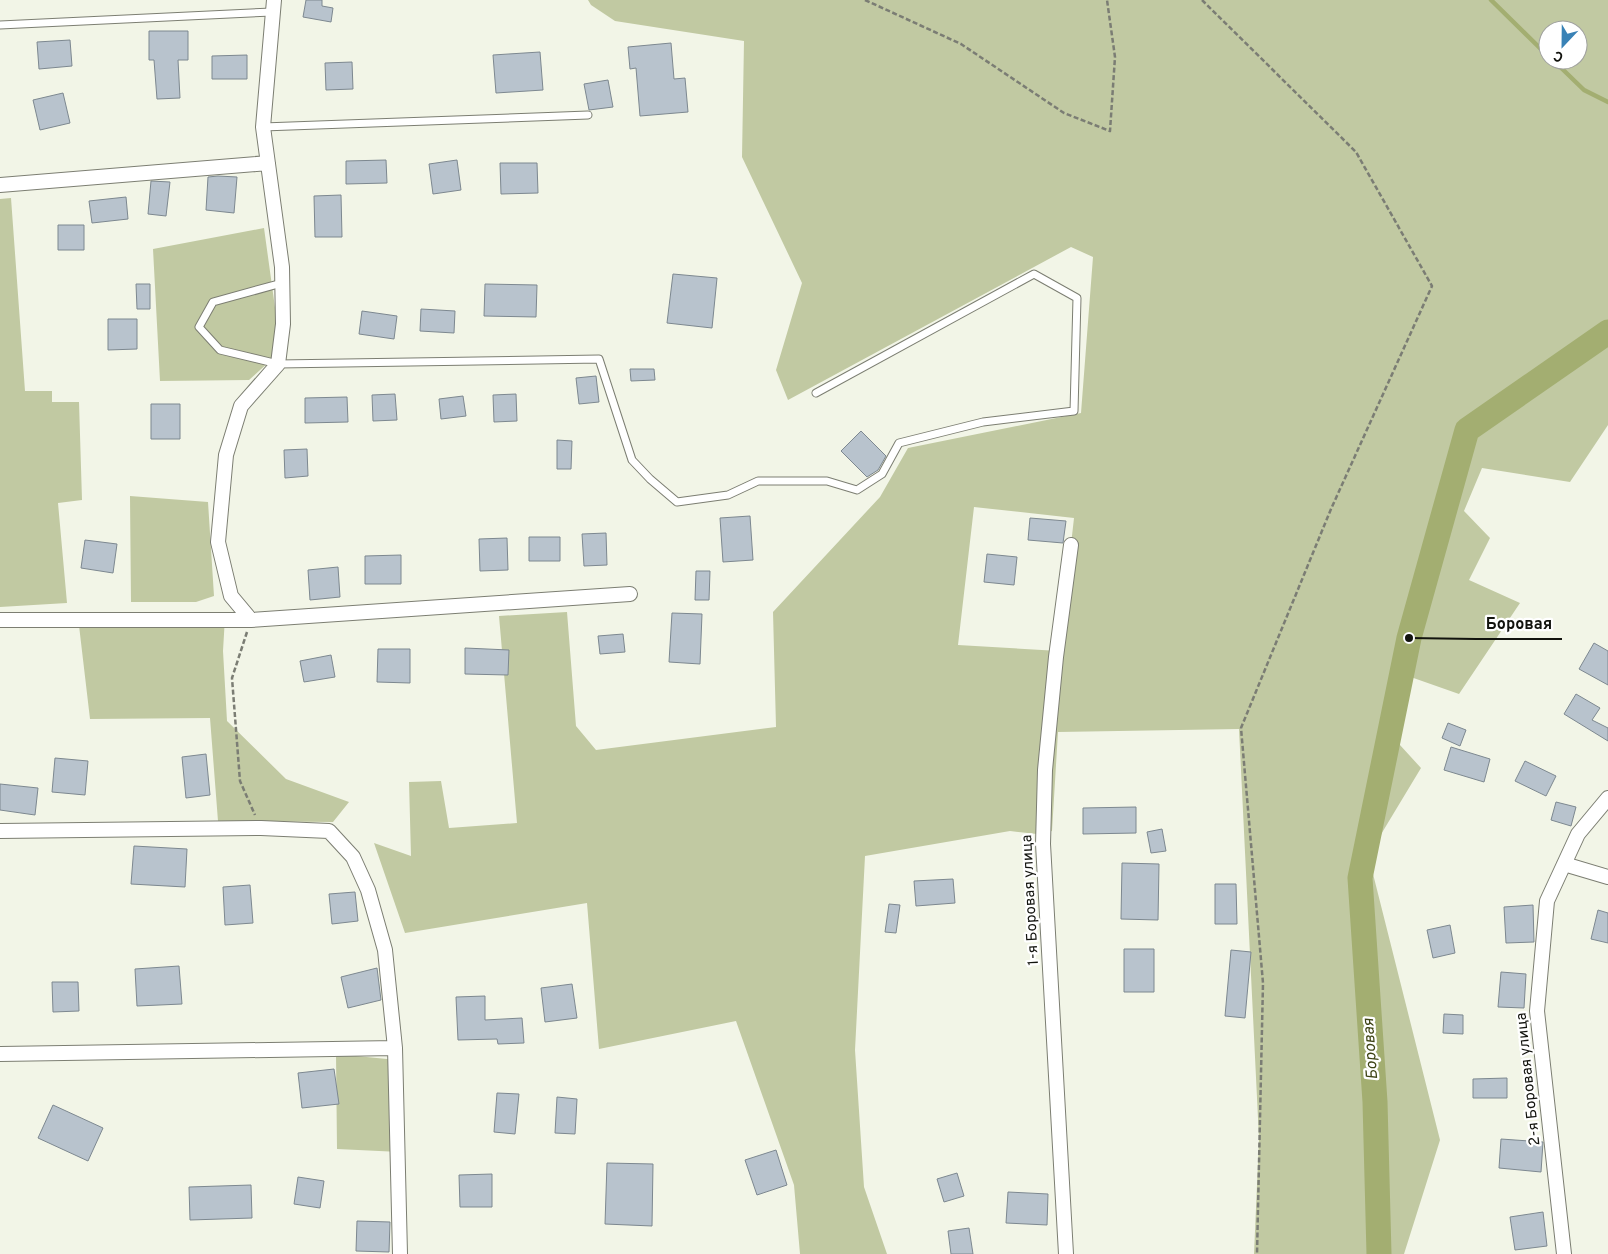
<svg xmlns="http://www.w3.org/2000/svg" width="1608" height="1254" font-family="Overpass,sans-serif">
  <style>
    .green { fill: #c1c9a2; fill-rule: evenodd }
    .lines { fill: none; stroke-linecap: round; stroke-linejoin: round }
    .stream { stroke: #a3ae71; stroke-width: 4.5 }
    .river { stroke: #a3ae71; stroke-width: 25 }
    .building { fill: #b8c3cd; stroke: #7d8890 }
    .service-casing { stroke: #7c7e72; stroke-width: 9 }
    .minor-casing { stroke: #7c7e72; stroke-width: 16 }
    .path { stroke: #7b7d74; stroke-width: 2.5; stroke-dasharray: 5 2.5; stroke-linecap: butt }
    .service { stroke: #fff; stroke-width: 7 }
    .minor { stroke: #fff; stroke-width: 14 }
    .labels { text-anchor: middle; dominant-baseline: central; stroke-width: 4.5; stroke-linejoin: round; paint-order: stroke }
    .street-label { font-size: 15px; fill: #12130e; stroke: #fff }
    .water-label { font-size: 16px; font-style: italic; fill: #3d4315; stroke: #fff }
    .leader { fill: none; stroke: #12130e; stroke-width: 2 }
    .callout-dot { fill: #12130e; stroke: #fff; stroke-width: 2 }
    .callout-label { font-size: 16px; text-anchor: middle; font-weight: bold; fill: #12130e; stroke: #fff; stroke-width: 4.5; stroke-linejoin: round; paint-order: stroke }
  </style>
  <rect width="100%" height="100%" fill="#f2f5e7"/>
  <path class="green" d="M588 0H1608V425L1570 482 1482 468 1464 511 1490 538 1469 580 1520 603 1459 694 1405 675 1389 733 1421 768 1383 831 1369 858 1440 1140 1404 1254H1254L1259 1139 1239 729 1058 732 1052 831 1037 834 1010 831 865 856 855 1050 864 1187 887 1254H800L794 1185 736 1021 599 1049 587 903 405 933 374 843 411 856 409 782 441 781 449 828 517 823 499 616 567 612 576 726 596 750 776 727 773 612 880 497 908 448 1081 413 1093 257 1071 247 788 400 776 370 802 283 742 157 744 41 615 21 591 5ZM1548 30H1578V60H1548ZM974 507 1074 518 1059 651 958 645Z
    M11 198 25 391H52V402H79L82 500 58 503 67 603 0 607V199Z
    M264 228 281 351 249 380 160 381 153 249Z
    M130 496 208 502 214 596 196 602H131Z
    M78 617H225L223 651 227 721 286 779 349 802 333 822 218 821 210 718 90 719Z
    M336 1054 397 1060 400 1152 337 1149Z"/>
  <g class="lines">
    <path class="stream" d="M1491 0 1548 56
      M1553 60 1584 90 1608 102"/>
    <path class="river" d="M1379 1254 1375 1102 1360 878 1409 638 1467 430 1608 332"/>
  </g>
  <path class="building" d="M306 0H322V6L333 8 331 22 303 17Z
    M149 31H188V60H178L180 98 157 99 154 60H149Z
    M70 40 72 66 39 69 37 42Z
    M671 43 674 79 685 78 688 112 640 116 636 68 630 69 628 47Z
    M540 52 543 90 496 93 493 55Z
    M247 55V79H212V56Z
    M352 62 353 89 326 90 325 63Z
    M608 80 613 107 589 110 584 84Z
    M63 93 70 123 40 130 33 100Z
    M386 160 387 183 346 184V161Z
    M457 160 461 190 433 194 429 164Z
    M500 163H537L538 193 501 194Z
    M218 176 237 177 234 213 206 210 208 177Z
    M151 181 170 182 166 216 148 214Z
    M341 195 342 237H315L314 196Z
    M126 197 128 219 92 223 89 201Z
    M58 225H84V250H58Z
    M673 274 717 278 712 328 667 323Z
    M136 284H150V309H137Z
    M485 284 537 285 536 317 484 316Z
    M421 309 455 311 454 333 420 331Z
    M362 311 397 316 394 339 359 334Z
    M108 319H137V349L108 350Z
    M630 369H654L655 380 631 381Z
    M596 376 599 402 579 404 576 378Z
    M395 394 397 420 373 421 372 395Z
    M516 394 517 421 494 422 493 395Z
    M463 396 466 416 441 419 439 399Z
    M347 397 348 422 305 423V398Z
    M151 404H180V439H151Z
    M861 431 886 456 878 470 867 477 841 451Z
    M557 440 572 441 571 469H557Z
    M307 449 308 476 285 478 284 450Z
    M750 516 753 560 723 562 720 518Z
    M1030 518 1066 521 1063 543 1028 540Z
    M606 533 607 565 584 566 582 534Z
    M529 537H560V561H529Z
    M507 538 508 570 480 571 479 539Z
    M85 540 117 544 113 573 81 568Z
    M987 554 1017 557 1014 585 984 582Z
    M401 555V584H365V556Z
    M338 567 340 597 310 600 308 570Z
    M696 571H710L709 600H695Z
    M672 613 702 614 700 664 669 662Z
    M623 634 625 652 600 654 598 636Z
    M1594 643 1608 651V685L1579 669Z
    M465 648 509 650 508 675 465 674Z
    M378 649H410V683L377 682Z
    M331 655 335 677 304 682 300 661Z
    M1576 694 1600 708 1592 720 1608 728V741L1564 714Z
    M1448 723 1466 730 1460 746 1442 738Z
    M1451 747 1490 759 1484 782 1444 770Z
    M206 754 210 795 186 798 182 757Z
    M55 758 88 761 85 795 52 792Z
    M1525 761 1556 776 1546 796 1515 781Z
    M0 784 38 788 35 815 0 810Z
    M1556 802 1576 807 1571 826 1551 820Z
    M1136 807V833L1083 834V808Z
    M1162 829 1166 851 1151 853 1147 832Z
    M134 846 187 849 185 887 131 884Z
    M1122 863 1159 864 1158 920 1121 919Z
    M953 879 955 903 916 906 914 881Z
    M1215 884H1236L1237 924H1215Z
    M250 885 253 923 225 925 223 887Z
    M355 892 358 921 332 924 329 894Z
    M889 904 900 905 896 933 885 932Z
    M1533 905 1534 942 1506 943 1504 907Z
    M1598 910 1608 913V943L1591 939Z
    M1450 925 1455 953 1433 958 1427 930Z
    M1124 949H1154V992H1124Z
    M1231 950 1251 952 1245 1018 1225 1016Z
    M179 966 182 1004 137 1006 135 969Z
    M377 968 381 1000 348 1008 341 977Z
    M1501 972 1526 974 1524 1008 1498 1007Z
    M52 982H78L79 1011 53 1012Z
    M572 984 577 1018 545 1022 541 988Z
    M485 996V1020L522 1018 524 1043 498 1044 497 1039 458 1040 456 997Z
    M1444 1014 1463 1015V1034L1443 1033Z
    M334 1069 339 1104 302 1108 298 1073Z
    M1507 1078V1098H1473V1079Z
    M497 1093 519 1094 515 1134 494 1132Z
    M557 1097 577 1099 575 1134 555 1133Z
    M53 1105 103 1128 88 1161 38 1138Z
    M1501 1139 1543 1142 1541 1172 1499 1168Z
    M776 1150 787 1185 757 1195 745 1160Z
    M607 1163 653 1164 652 1226 605 1224Z
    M957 1173 964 1196 944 1202 937 1179Z
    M492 1174V1207H460L459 1175Z
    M298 1177 324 1181 320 1208 294 1204Z
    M251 1185 252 1218 190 1220 189 1187Z
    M1008 1192 1048 1194 1047 1225 1006 1223Z
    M1543 1212 1547 1246 1515 1250 1510 1217Z
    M357 1221 390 1222 389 1252 356 1251Z
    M969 1228 973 1254H951L948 1231Z"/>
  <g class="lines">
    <g class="service-casing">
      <path id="service" d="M0 25 272 12
        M263 127 588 115
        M282 283 213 302 199 327 220 350 278 364 599 359 632 460 650 479 677 502 728 495 758 481H827L857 490 882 474 899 443 983 422 1074 411 1077 298 1034 274 816 393"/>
    </g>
    <g class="minor-casing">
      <path id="minor" d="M274 0 263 127 282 267 283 324 278 364 241 406 226 455 218 542 231 596 251 620 630 594
        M0 185 268 163
        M0 620H251
        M0 831 261 828 329 831 353 857 368 890 385 950 395 1048 400 1254
        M1564 864 1608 877
        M0 1054 395 1048
        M1066 1254 1043 844 1045 770 1056 657 1071 545
        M1564 1254 1537 1011 1547 901 1578 834 1608 798"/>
    </g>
    <path class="path" d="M865 0 961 44 1064 113 1110 131 1115 57 1107 0
      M1202 0 1356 152 1432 286 1331 509 1241 728 1263 983 1257 1254
      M247 632 232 678 240 781 255 815"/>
    <use href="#service" class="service"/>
    <use href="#minor" class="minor"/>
  </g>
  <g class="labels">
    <g class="street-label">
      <text transform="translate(1031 900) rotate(-93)">1-я Боровая улица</text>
      <text transform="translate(1529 1079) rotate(-96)">2-я Боровая улица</text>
    </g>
    <g class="water-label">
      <text transform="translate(1371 1049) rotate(-94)">Боровая</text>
    </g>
  </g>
  <path class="leader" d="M1409 638L1476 639H1562"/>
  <circle class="callout-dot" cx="1409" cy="638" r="5"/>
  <g class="callout-label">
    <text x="1519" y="629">Боровая</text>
  </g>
  <g transform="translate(1563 45) rotate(202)"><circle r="24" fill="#ffffff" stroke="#a0a19f"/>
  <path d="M0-4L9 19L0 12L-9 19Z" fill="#3982b6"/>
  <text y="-8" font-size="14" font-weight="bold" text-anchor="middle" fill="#12130e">С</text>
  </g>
</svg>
